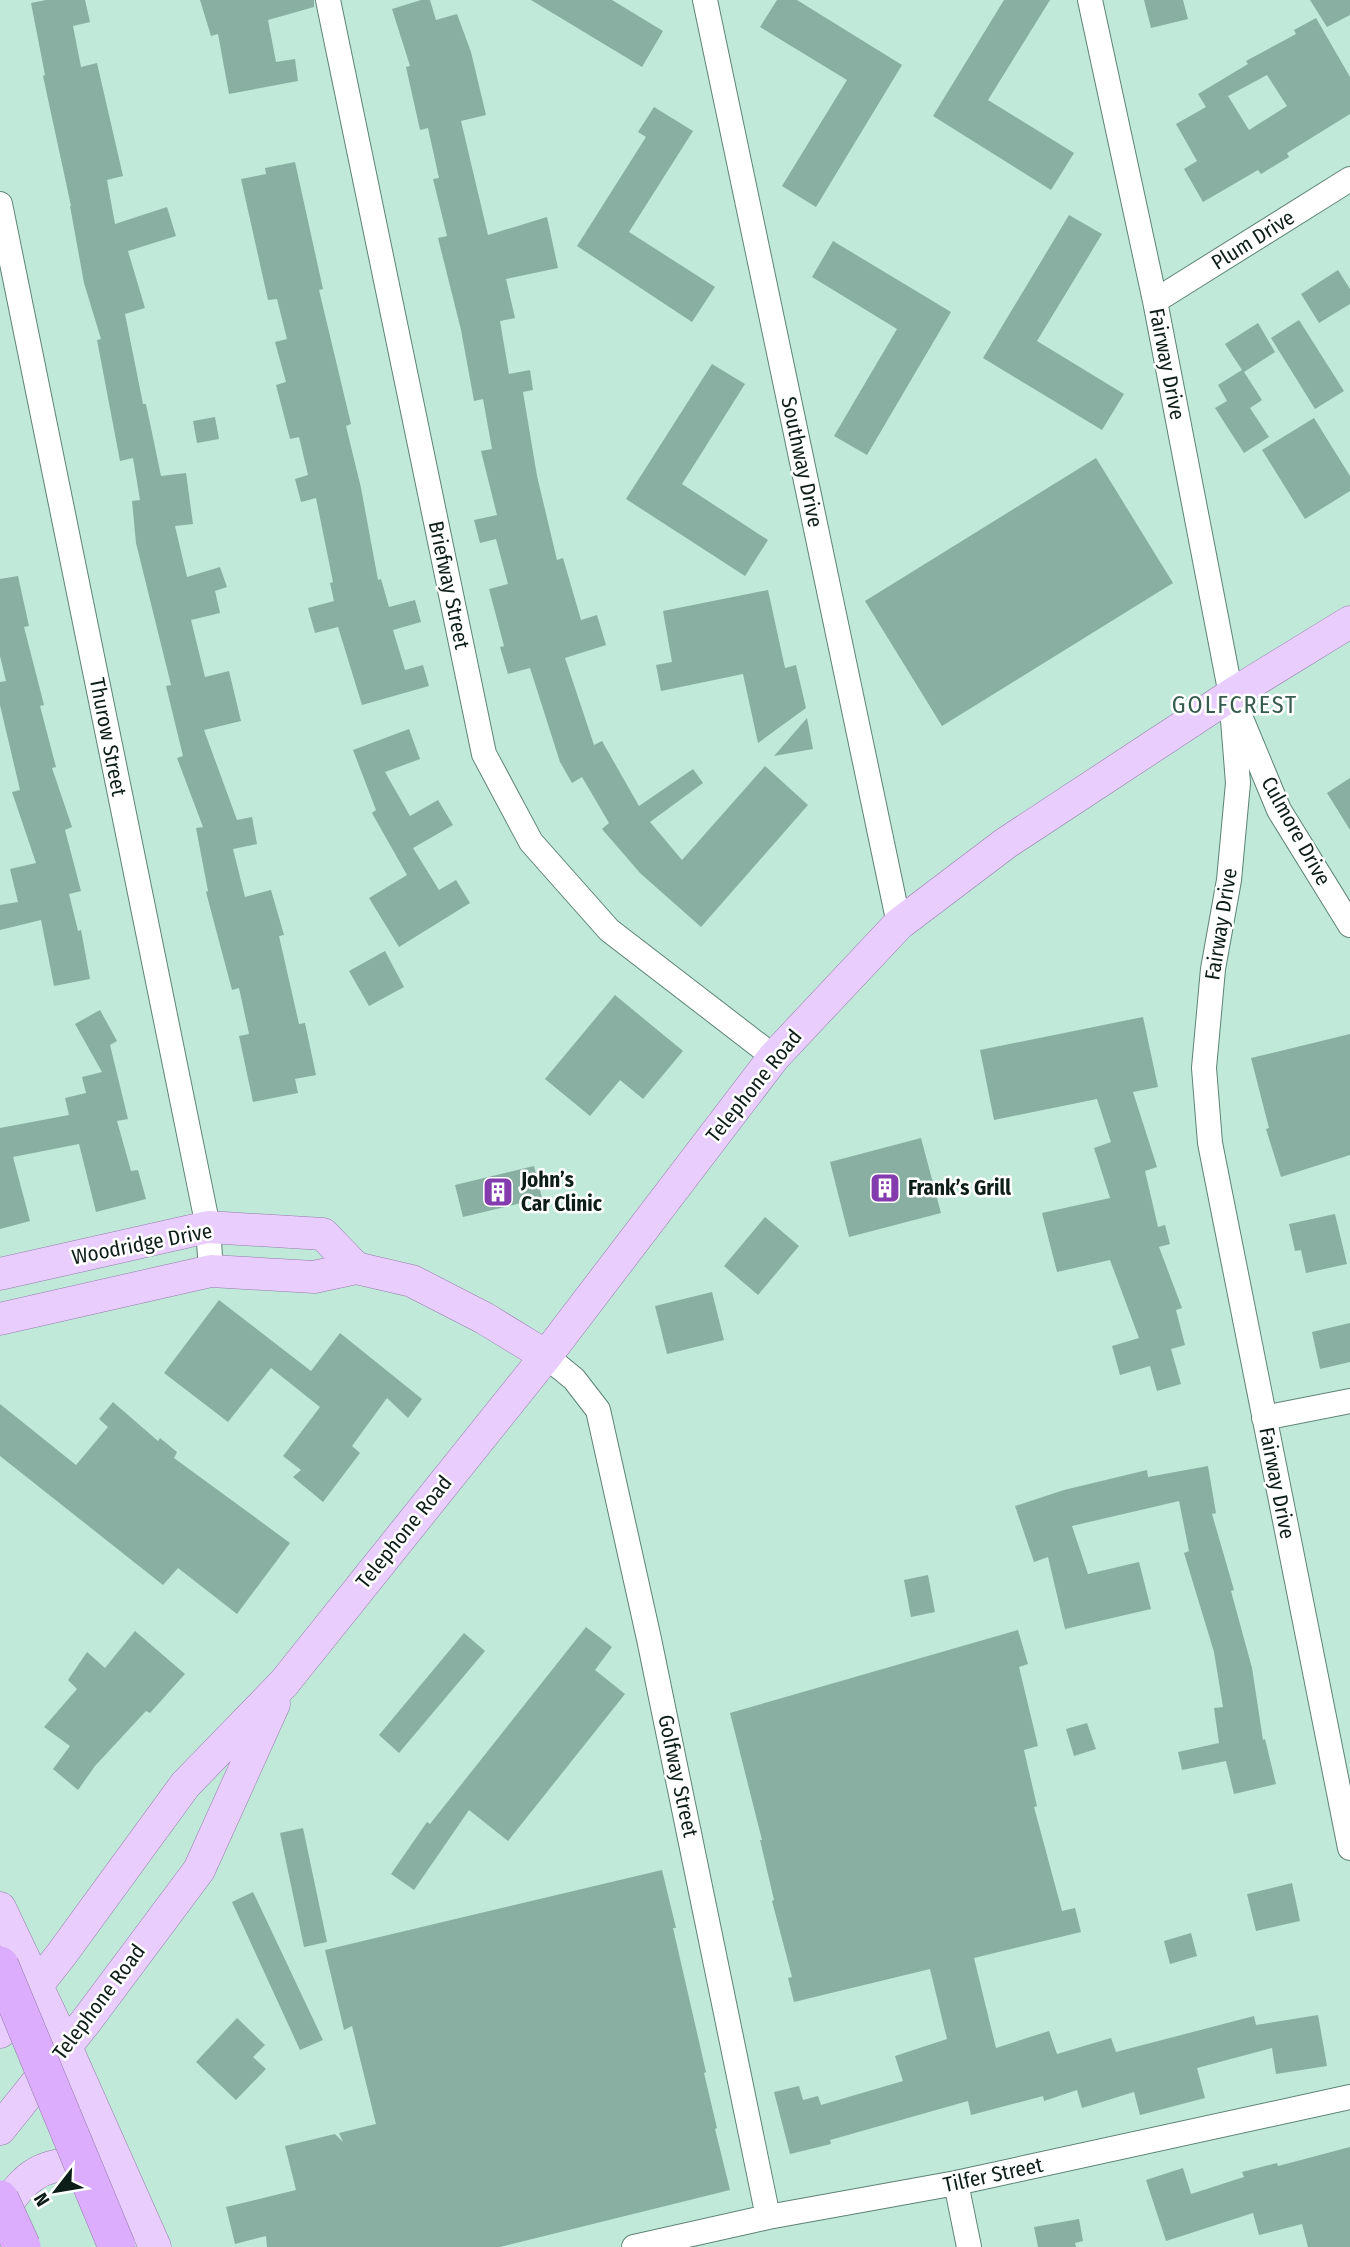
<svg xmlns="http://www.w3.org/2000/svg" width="1350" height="2247" font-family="'Fira Sans Condensed',sans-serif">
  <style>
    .building { fill: #88afa1; fill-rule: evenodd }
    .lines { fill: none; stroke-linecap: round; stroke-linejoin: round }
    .minor-casing { stroke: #5d8376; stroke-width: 26 }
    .major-casing { stroke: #937bac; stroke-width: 33 }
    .minor { stroke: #fff; stroke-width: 24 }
    .major { stroke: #e9cefd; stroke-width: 32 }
    .highway-bridge-casing { stroke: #937bac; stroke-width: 38; stroke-linecap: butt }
    .highway-bridge { stroke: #dbadfc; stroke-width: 37 }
    .labels { text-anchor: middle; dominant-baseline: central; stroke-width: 5; stroke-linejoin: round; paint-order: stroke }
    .street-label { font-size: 21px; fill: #0d1d18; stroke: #fff }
    .poi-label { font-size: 21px; font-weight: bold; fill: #0d1d18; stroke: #fff; text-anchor: start }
    .quarter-label { font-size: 24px; letter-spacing: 2px; fill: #365b4f; stroke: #fff }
  </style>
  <rect width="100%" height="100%" fill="#c0e9da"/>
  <path class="building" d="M46 0H85L90 22 73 26 81 67 97 63 123 176 107 180 115 224 167 207 176 236 128 251 145 308 125 314 143 404H146L161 476 186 473 193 524 175 526 187 577 220 567 227 587 215 591 220 613 191 620 205 677 229 671 241 721 204 730 237 820 252 817 257 844 233 849 245 897 271 890 284 935 279 936 299 1024 305 1023 316 1075 295 1079 298 1093 253 1102 239 1036 249 1034 239 988 232 990 206 892 208 891 196 828 203 827 177 758 183 756 166 686 171 685 136 543 132 501 140 500 133 458 120 461 97 340 101 339 84 283 70 206H71L43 76 45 75 31 3Z
    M200 0H314V7L268 20 276 62 295 59 298 81 229 94 218 34 211 36Z
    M421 0H430L436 20 457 14 471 52 486 115 461 121 488 235 547 217 558 268 506 279 515 318 500 321 509 374 530 370 533 390 523 392 537 476 557 560 563 558 581 620 597 615 606 645 565 658 594 745 602 741 639 806 693 769 703 783 650 822 682 860 765 766 808 805 701 927 640 873 602 829 609 823 582 777 572 783 560 762 530 668 508 674 500 647 504 646 489 589 508 584 496 539 480 543 474 520 497 515 481 451 492 449 483 399 474 401 461 330 438 238 447 236 433 179 439 178 428 128 420 130 406 67 410 66 392 9Z
    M531 0H612L663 31 642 67Z
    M777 0H797L902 65 816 207 782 186 847 80 760 27Z
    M1004 0H1050L988 100 1074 153 1051 190 933 116Z
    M1144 0H1183L1188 19 1151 28Z
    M1310 0H1350V15L1327 27Z
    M1316 18 1350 77V114L1287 153 1289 157 1261 174 1258 170 1203 202 1184 169 1197 161 1176 124 1206 107 1198 94 1248 64 1246 61 1296 34 1294 30ZM1267 75 1287 106 1249 130 1228 96Z
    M654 107 693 131 629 232 715 287 692 322 577 246 646 137 638 132Z
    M295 162 323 289 319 290 351 424 346 426 361 488 378 580 381 579 389 607 415 600 421 622 393 630 405 670 423 665 429 686 362 705 338 627 315 633 308 608 334 601 330 583 333 582 316 498 301 502 295 479 308 475 299 437 290 439 276 385 286 382 275 342 287 339 277 299 268 300 241 179 266 174 265 168Z
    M1069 215 1102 234 1037 341 1124 394 1102 430 983 358Z
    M833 241 951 312 867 455 834 436 897 329 812 277Z
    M1338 270 1350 289V304L1319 323 1301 294Z
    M1299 320 1344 391 1315 409 1271 338Z
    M1258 323 1275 352 1244 372 1262 400 1250 408 1269 437 1244 453 1215 408 1227 401 1218 385 1242 370 1225 344Z
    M712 364 745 384 682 484 768 540 745 576 626 499Z
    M215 417 219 439 197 443 193 421Z
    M1314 418 1350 476V491L1305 519 1262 450Z
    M1096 458 1173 583 942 726 865 601Z
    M18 576 29 626 24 627 44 705 40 706 56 767 52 768 72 827 65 830 81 891 69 894 78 931 81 930 90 979 54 986 41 920 0 930V905L18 902 10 869 36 863 12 792 20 790 0 705V682L6 681 0 656V579Z
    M768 590 785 668 796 665 806 708 758 743 743 674 661 691 656 665 672 662 663 611Z
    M807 718 813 749 774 756Z
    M409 729 420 759 385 772 410 816 438 800 453 825 413 848 439 890 456 880 470 903 399 947 369 898 407 875 372 813 376 810 353 750Z
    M1350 778V830L1327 793Z
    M385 951 404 987 369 1006 349 971Z
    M615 995 683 1051 643 1099 620 1080 590 1116 545 1079Z
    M100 1010 117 1041 110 1045 128 1119 117 1121 131 1171 138 1170 146 1199 96 1212 79 1144 13 1157 30 1221 0 1229V1128L69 1115 65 1098 86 1093 82 1077 102 1072 75 1024Z
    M1143 1017 1158 1087 1133 1092 1157 1167 1145 1171 1158 1227 1165 1225 1170 1244 1159 1247 1182 1308 1176 1310 1185 1345 1171 1349 1181 1384 1157 1391 1150 1366 1120 1375 1112 1346 1139 1338 1110 1260 1057 1272 1042 1213 1110 1198 1094 1148 1111 1142 1097 1099 994 1120 980 1050Z
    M1350 1034V1155L1281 1177 1266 1129 1269 1128 1251 1058Z
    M921 1138 941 1213 849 1237 830 1162Z
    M534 1166 542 1198 463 1217 455 1185Z
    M1335 1214 1347 1264 1306 1273 1301 1250 1295 1251 1289 1224Z
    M765 1217 799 1246 758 1295 724 1266Z
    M712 1292 724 1340 667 1354 655 1306Z
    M219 1300 311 1371 340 1333 422 1399 408 1418 387 1398 352 1446 360 1453 323 1502 293 1477 301 1470 283 1456 320 1407 271 1368 228 1422 164 1373Z
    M1350 1323V1362L1320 1369 1312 1332Z
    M113 1402 158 1441 160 1438 177 1452 174 1458 290 1543 237 1614 178 1568 163 1585 0 1456V1404L76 1465 108 1427 99 1419Z
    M1208 1466 1216 1513 1212 1514 1234 1590 1231 1591 1252 1668 1263 1740 1265 1739 1276 1784 1234 1794 1226 1761 1182 1770 1178 1752 1219 1743 1214 1708 1223 1707 1214 1652 1184 1553 1189 1551 1179 1501 1072 1526 1088 1574 1139 1562 1151 1609 1065 1629 1048 1557 1034 1562 1015 1506 1064 1490 1147 1470 1148 1477Z
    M928 1575 935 1612 911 1617 904 1580Z
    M586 1627 612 1647 595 1670 625 1694 508 1841 469 1810 414 1890 391 1874 427 1822 430 1824Z
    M1018 1630 1028 1664 1019 1667 1038 1746 1024 1750 1037 1806 1034 1807 1062 1911 1075 1908 1081 1932 974 1958 996 2048 1049 2031 1057 2054 1111 2038 1116 2052 1254 2016 1256 2025 1318 2015 1327 2066 1276 2074 1272 2048 1197 2068 1205 2098 1140 2115 1134 2092 1082 2108 1077 2090 1044 2101 1043 2096 971 2115 968 2101 830 2140 831 2144 790 2154 774 2092 799 2086 803 2100 818 2096 821 2105 903 2081 895 2056 947 2039 930 1969 794 2002 788 1978 792 1977 772 1901 774 1900 760 1840H762L730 1713Z
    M135 1631 185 1674 150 1713 146 1711 95 1766 78 1790 53 1769 70 1746 44 1727 77 1689 68 1680 87 1652 105 1668Z
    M464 1633 485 1651 399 1753 379 1735Z
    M1087 1723 1096 1749 1074 1756 1066 1729Z
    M303 1828 327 1942 304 1947 280 1833Z
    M662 1870 676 1928H673L706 2072 704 2073 717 2128 715 2129 730 2190 500 2247H267L266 2236 235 2244 226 2207 296 2190 285 2146 335 2134 343 2142 339 2133 376 2124 352 2026 344 2030 325 1950Z
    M1292 1883 1300 1921 1256 1931 1247 1894Z
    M253 1892 323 2040 300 2050 232 1902Z
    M1191 1933 1197 1956 1170 1964 1164 1941Z
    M237 2018 265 2045 253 2057 266 2069 236 2100 196 2062Z
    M1350 2147V2247H1308L1302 2224 1259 2235 1253 2213 1166 2241 1146 2180 1183 2168 1191 2194 1244 2177 1242 2172 1277 2163 1278 2166Z
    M1079 2219 1083 2241 1075 2243 1076 2247H1038L1034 2227Z"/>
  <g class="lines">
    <g class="minor-casing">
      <path id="minor" d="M328 0 484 754 531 842 609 930 774 1057
        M705 0 899 924
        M1090 0 1155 301 1231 695 1238 783 1229 880 1213 969 1204 1068 1210 1143 1350 1848
        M0 204 208 1227 211 1271
        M1155 301 1350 179
        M1240 716 1279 810 1350 925
        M546 1356 574 1379 598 1410 649 1639 768 2217
        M1264 1418 1350 1401
        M956 2183 969 2247
        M634 2247 768 2217 956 2183 1350 2097"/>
    </g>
    <g class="major-casing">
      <path id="major" d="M0 1274 208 1227 323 1234 356 1268
        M0 1319 211 1271 314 1277 356 1268 412 1281 484 1318 546 1356
        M0 1908 66 2047 155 2247
        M0 2032 61 1955 185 1785 284 1683 546 1356 774 1057 899 924 1006 843 1231 695 1350 622
        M0 2129 87 2020 199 1870 274 1704
        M0 2213C8 2203 15 2191 25 2182 46 2162 77 2160 103 2172"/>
    </g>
    <use href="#minor" class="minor"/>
    <use href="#major" class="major"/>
    <g class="highway-bridge-casing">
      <path id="highway-bridge" d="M0 1965 117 2247
        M0 2199 22 2247"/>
    </g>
    <use href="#highway-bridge" class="highway-bridge"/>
  </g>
  <defs>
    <g id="building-square" transform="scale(1.575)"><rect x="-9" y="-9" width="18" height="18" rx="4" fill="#833bae" stroke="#fff"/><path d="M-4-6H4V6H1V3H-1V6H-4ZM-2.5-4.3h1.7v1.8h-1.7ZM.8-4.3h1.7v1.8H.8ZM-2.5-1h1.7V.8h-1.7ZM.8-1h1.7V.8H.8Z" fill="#fff"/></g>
  </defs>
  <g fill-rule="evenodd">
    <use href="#building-square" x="885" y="1188"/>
    <use href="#building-square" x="498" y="1192"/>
  </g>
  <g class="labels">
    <g class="street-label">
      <text transform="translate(1253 240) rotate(-32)">Plum Drive</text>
      <text transform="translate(1167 364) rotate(79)">Fairway Drive</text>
      <text transform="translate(802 462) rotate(78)">Southway Drive</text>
      <text transform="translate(449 585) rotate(78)">Briefway Street</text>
      <text transform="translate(108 737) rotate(79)">Thurow Street</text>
      <text transform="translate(1296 831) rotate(61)">Culmore Drive</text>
      <text transform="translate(1221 924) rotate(-81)">Fairway Drive</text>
      <text transform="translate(754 1086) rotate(-51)">Telephone Road</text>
      <text transform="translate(142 1244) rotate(-11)">Woodridge Drive</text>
      <text transform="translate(1277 1483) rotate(79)">Fairway Drive</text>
      <text transform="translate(404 1532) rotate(-51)">Telephone Road</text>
      <text transform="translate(678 1776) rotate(78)">Golfway Street</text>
      <text transform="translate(99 2002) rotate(-53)">Telephone Road</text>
      <text transform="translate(993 2175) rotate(-12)">Tilfer Street</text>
    </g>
    <g class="poi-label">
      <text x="521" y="1180">John’s<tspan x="521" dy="24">Car Clinic</tspan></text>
      <text x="908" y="1188">Frank’s Grill</text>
    </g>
    <g class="quarter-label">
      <text x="1235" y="705">GOLFCREST</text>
    </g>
  </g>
  <g transform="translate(56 2191) rotate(239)" stroke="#ffffff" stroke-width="5" paint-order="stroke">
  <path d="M0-5L12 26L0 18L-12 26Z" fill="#0d1d18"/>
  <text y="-10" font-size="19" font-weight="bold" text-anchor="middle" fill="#0d1d18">N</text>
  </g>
</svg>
